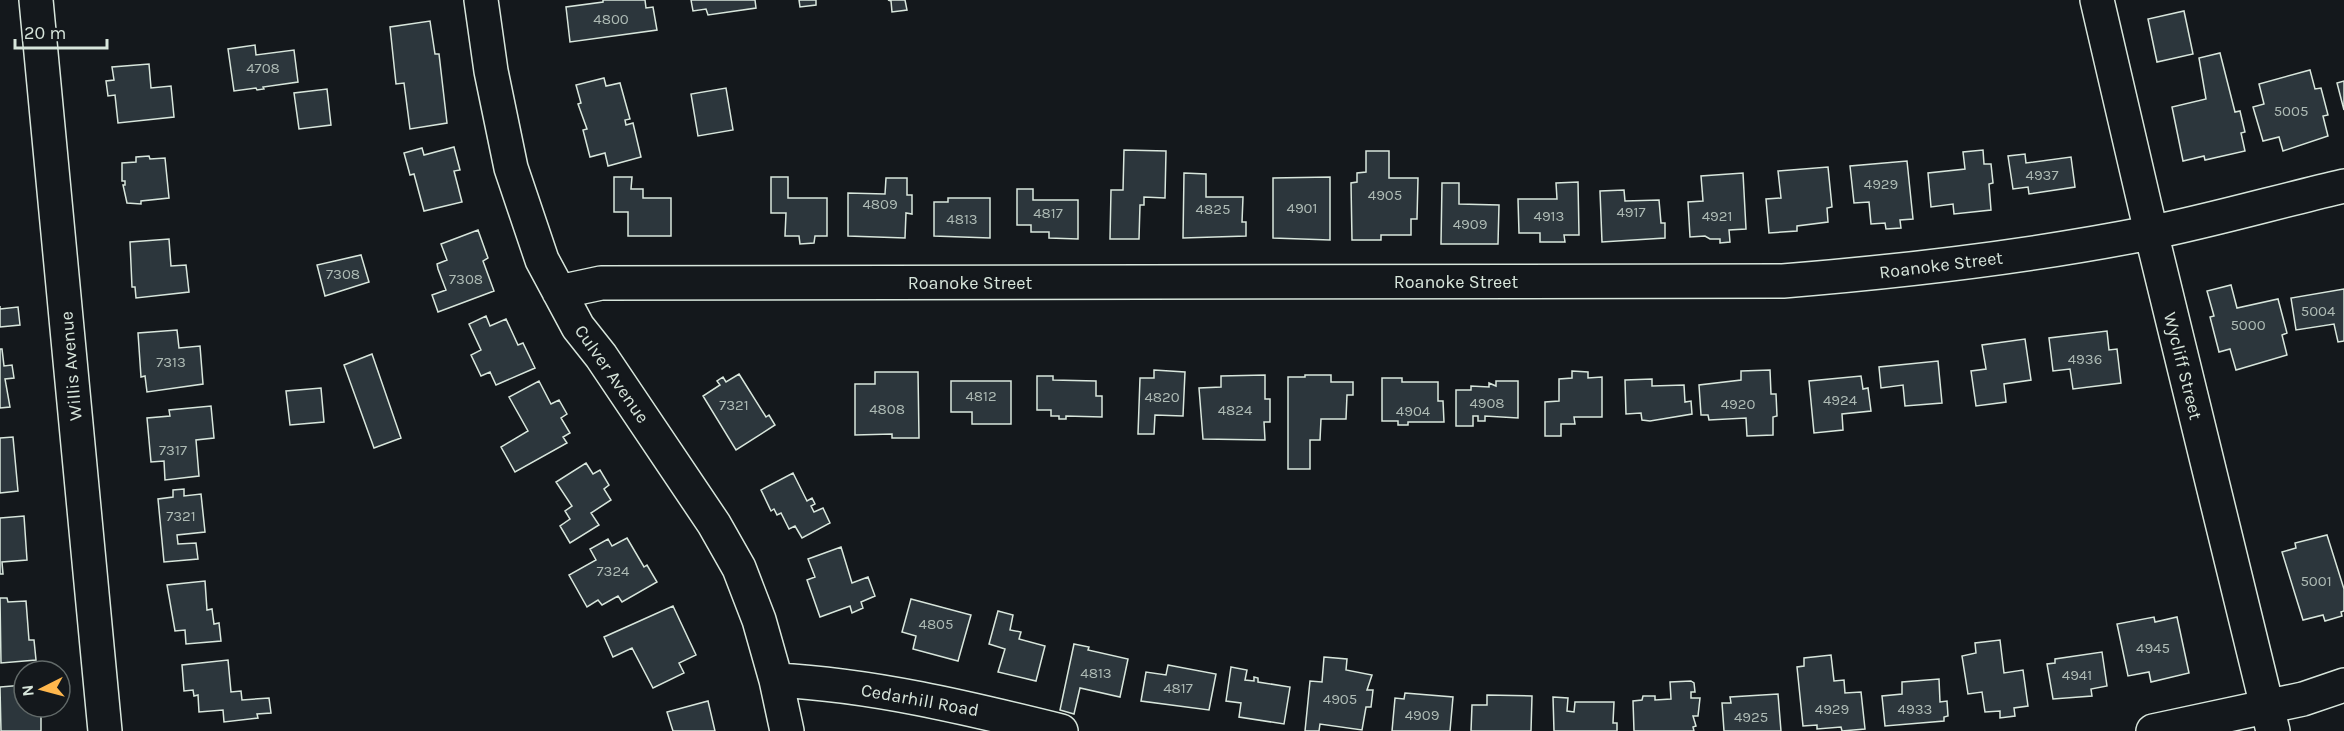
<svg xmlns="http://www.w3.org/2000/svg" width="2344" height="731" font-family="Karla,sans-serif">
  <style>
    .building { fill: #2c363c; stroke: #d8e6dc; stroke-width: 1.5 }
    .lines { fill: none; stroke-linecap: round; stroke-linejoin: round }
    .minor-casing { stroke: #d8e6dc; stroke-width: 36 }
    .minor { stroke: #14181c; stroke-width: 33 }
    .labels { text-anchor: middle; dominant-baseline: central; stroke-width: 4.5; stroke-linejoin: round; paint-order: stroke }
    .number-label { font-size: 15px; fill: #adbab4 }
    .street-label { font-size: 18px; fill: #d8e6dc; stroke: #14181c }
  </style>
  <rect width="100%" height="100%" fill="#14181c"/>
  <path class="building" d="M603 0H645L646 8 653 7 657 30 570 42 566 7 603 2Z
    M691 0H755L756 8 708 15 706 9 693 11Z
    M799 0H816V5L800 7Z
    M888 0H905L907 10 892 12 891 1Z
    M2184 11 2193 54 2157 62 2148 19Z
    M430 21 435 54H439L447 123 410 129 404 83 396 84 390 27Z
    M255 45 256 55 294 50 298 82 263 87 264 89 257 90 256 88 234 91 228 49Z
    M2220 53 2235 112 2240 111 2245 132 2241 133 2245 151 2205 160 2204 156 2183 161 2172 107 2206 99 2199 58Z
    M149 64 151 88 171 86 174 117 118 123 115 95 108 96 106 81 114 80 112 67Z
    M2310 70 2315 89 2321 88 2328 115 2323 116 2328 136 2283 151 2279 137 2263 141 2253 107 2264 104 2259 84Z
    M604 78 606 86 620 83 630 119 625 120 626 125 633 123 641 157 608 166 605 153 590 157 583 130 587 129 578 104 581 103 576 85Z
    M2344 81V110L2337 83Z
    M726 88 733 130 698 136 691 94Z
    M327 89 331 125 299 129 294 93Z
    M454 147 460 170 454 171 462 202 424 211 414 174 410 175 404 153 422 148 424 155Z
    M1124 150 1166 151 1165 198 1144 197V205H1140L1139 239H1110L1111 190H1123Z
    M1983 150 1984 164H1991L1993 183 1989 184 1991 210 1954 214 1953 204 1931 207 1928 173 1965 169 1963 152Z
    M1366 151H1389V178H1418L1417 219H1411V235H1381V240H1352L1351 183 1357 182V173L1366 172Z
    M2025 154 2026 163 2071 157 2075 187 2029 194 2028 187 2013 189 2008 156Z
    M149 156 150 159 165 158 169 198 141 201V204L127 203 123 185H125V181H122V163L136 162V157Z
    M1907 161 1913 219 1900 220 1901 228 1886 229 1885 223 1871 224 1869 202 1854 203 1850 166Z
    M1828 167 1832 207 1827 208 1828 222 1797 226V231L1769 233 1766 199 1781 198 1778 171Z
    M1184 173 1206 174V197H1243L1242 222H1246V236L1183 238Z
    M1743 173 1746 229 1729 230 1730 242 1720 243V239H1710L1705 236 1690 237 1688 202 1703 201 1701 176Z
    M614 177H632L631 189H643V198H671V236H628V212H614Z
    M771 177H788V198H827V236H815L814 243 800 244 799 236H785L786 213H771Z
    M1330 177V240L1273 238V178Z
    M886 178H907V195H912V214L906 213 905 238 848 236V193L885 194Z
    M1578 182 1579 235H1564L1565 242H1540V233H1519L1518 199H1557L1556 183Z
    M1442 183H1459V204L1499 205 1498 244H1441Z
    M1017 189H1033V200H1078V239L1049 238V232H1031V225H1017Z
    M1624 190 1625 201 1659 200 1661 223H1665V238L1602 242 1600 191Z
    M948 198H990V238L934 236V202H948Z
    M478 230 488 258 483 261 494 291 438 312 432 295 446 290 438 269 437 264 447 260 441 244Z
    M169 239 171 266 186 265 189 292 136 298 135 287H132L130 242Z
    M361 255 369 282 325 296 317 265Z
    M2231 285 2237 308 2278 299 2287 333 2282 335 2287 355 2236 370 2230 349 2219 352 2210 317 2214 316 2207 291Z
    M2344 289V341L2338 342 2334 324 2296 330 2291 298Z
    M0 306V309L18 307 20 325 0 327Z
    M486 316 490 326 506 319 518 345 523 343 535 368 496 385 490 372 481 376 471 355 481 350 469 324Z
    M177 330 179 348 200 346 203 384 147 392 145 376 141 377 138 333Z
    M2107 331 2109 350 2117 349 2121 383 2073 389 2070 369 2053 371 2049 338Z
    M2025 339 2031 380 2004 384 2006 402 1976 406 1971 371 1986 369 1982 345Z
    M0 349H2L4 366 12 365 14 378 5 379 10 407 0 408Z
    M372 354 401 438 374 448 344 365Z
    M1938 361 1942 403 1905 406 1903 385 1881 388 1879 367Z
    M1154 370 1185 372 1183 416 1155 415 1154 434H1138L1140 378H1154Z
    M1770 370 1771 394H1776L1777 416 1773 417V435L1747 436 1746 418 1709 420 1708 415H1701L1699 385 1741 380V371Z
    M1572 371 1588 372V378L1602 377V417H1574L1575 424H1561V436H1545V402L1559 401V379L1572 378Z
    M875 372H918L919 438H892V434L855 435V384H875Z
    M739 374 766 417 769 415 775 425 736 450 703 396 720 385 717 381 723 377 726 382Z
    M1265 375V399H1270V422H1264L1265 440 1203 439 1199 388 1221 387V376Z
    M1305 375H1331V382H1353V395H1347L1346 419H1321L1320 440H1310V469H1288V377H1305Z
    M1037 376H1053V380L1096 381V396H1102V417L1066 416V419H1059V416H1051V410H1037Z
    M1861 376 1863 389 1868 388 1871 411 1842 414 1843 430 1814 433 1809 381Z
    M1382 378H1402V382H1438V401H1443L1444 422H1408V425H1398V421H1382Z
    M1652 379V386L1684 385 1685 402 1691 401 1692 414 1650 421 1642 420 1641 413 1626 414 1625 380Z
    M539 381 551 404 559 400 567 414 561 418 570 433 563 437 567 443 515 472 501 447 528 431 509 397Z
    M951 381H1011V424H972V412H951Z
    M1496 381H1518V418L1485 416V421H1478V416H1473V426H1456V390H1471V386L1489 387V383L1496 386Z
    M321 388 324 422 290 425 286 391Z
    M211 406 214 438 196 440 199 476 165 480 164 461 151 462 147 418 170 416 169 410Z
    M13 437 18 491 0 493V438Z
    M586 463 593 474 600 470 609 485 604 489 611 500 591 513 599 525 570 543 560 526 570 519 565 511 572 506 556 482Z
    M793 473 807 501 812 498 815 504 811 506 814 512 823 508 830 523 802 538 795 526 789 529 781 513 777 515 774 509 771 511 761 490Z
    M184 489V496L201 494 205 532 177 535 178 544 196 543 198 559 164 562 158 499 173 497V490Z
    M24 516 27 560 2 562 3 574H0V518Z
    M2327 535 2344 589V611L2341 612 2342 616 2325 621 2323 615 2303 620 2282 552 2296 548 2295 543Z
    M627 538 644 567 647 565 657 582 622 602 618 596 602 605 598 600 587 607 569 575 596 560 590 549 608 539 612 546Z
    M841 547 852 583 868 577 875 596 861 602 863 608 852 613 850 606 820 617 807 580 815 577 808 559Z
    M205 581 207 610 212 609 214 624 219 623 221 641 186 644 185 630 175 631 167 585Z
    M0 598H7L8 602 26 601 29 640H34L36 660 1 663Z
    M911 599 971 615 958 661 913 649 916 636 902 632Z
    M673 606 696 655 679 663 684 673 653 688 632 648 613 657 604 637Z
    M998 611 1013 615 1010 630 1021 632 1019 639 1045 646 1036 681 998 672 1005 649 989 644Z
    M2154 617 2155 622 2177 617 2189 673 2151 682 2149 672 2128 676 2117 624Z
    M2000 640 2004 673 2023 670 2028 706 2014 708 2015 716 2000 718V711L1985 712 1982 692 1968 694 1962 656 1976 653 1975 643Z
    M1074 644 1089 647 1088 650 1128 659 1120 697 1080 688 1074 714 1060 710Z
    M2102 652 2107 686 2091 689 2092 696 2053 699 2047 664 2055 663V659Z
    M1831 655 1834 681 1844 680 1845 693 1861 692 1865 729 1842 731 1841 727 1817 729V725L1803 726 1797 667 1804 666V658Z
    M1324 657 1347 659 1346 670 1372 675 1367 690H1373L1371 707H1366L1362 730 1320 724 1319 731H1305L1310 681 1322 682Z
    M228 660 231 692 241 691 242 700 269 698 271 713 257 714 258 718 224 722 223 710 199 712 198 695 194 696 193 690 184 691 182 665Z
    M1168 665 1216 674 1209 710 1141 701 1146 672 1166 675Z
    M1231 667 1247 670 1245 680 1254 681V677L1258 678V682L1290 687 1284 724 1239 717 1241 703 1226 701Z
    M1939 679 1940 702 1947 701 1948 716 1944 717V721L1885 726 1882 696 1902 694V682Z
    M1691 681 1694 683 1695 692H1691V698H1700L1698 716H1693L1696 726 1693 727 1694 731H1634L1633 701 1642 700 1643 696H1655V700L1671 699 1670 682Z
    M24 685V707H41V731H1L0 687Z
    M1405 693 1453 697 1450 731H1392L1395 698 1404 699Z
    M1778 694 1781 731H1724L1722 703H1731L1730 697Z
    M1487 695 1532 696 1531 731H1471L1472 705H1487Z
    M1553 697 1568 698 1567 711 1574 712 1575 702H1614L1613 723H1617V731H1554Z
    M708 701 715 731H673L667 712Z"/>
  <g class="lines">
    <g class="minor-casing">
      <path id="minor" d="M36 0 105 731
        M481 0 491 71 511 168 542 260 578 327 601 356 714 524 739 568 759 620 776 680 787 731
        M2097 0 2151 232 2273 731
        M559 292 601 283 1783 281C1906 271 2028 257 2149 233 2214 220 2279 201 2344 186
        M776 680C873 685 968 708 1061 731
        M2153 731 2303 699 2344 685"/>
    </g>
    <use href="#minor" class="minor"/>
  </g>
  <g class="labels">
    <g class="number-label">
      <text x="611" y="19">4800</text>
      <text x="263" y="68">4708</text>
      <text x="2291" y="111">5005</text>
      <text x="2042" y="175">4937</text>
      <text x="1881" y="184">4929</text>
      <text x="1385" y="195">4905</text>
      <text x="880" y="204">4809</text>
      <text x="1302" y="208">4901</text>
      <text x="1213" y="209">4825</text>
      <text x="1631" y="212">4917</text>
      <text x="1048" y="213">4817</text>
      <text x="1549" y="216">4913</text>
      <text x="1717" y="216">4921</text>
      <text x="962" y="219">4813</text>
      <text x="1470" y="224">4909</text>
      <text x="343" y="274">7308</text>
      <text x="466" y="279">7308</text>
      <text x="2318" y="311">5004</text>
      <text x="2248" y="325">5000</text>
      <text x="2085" y="359">4936</text>
      <text x="171" y="362">7313</text>
      <text x="981" y="396">4812</text>
      <text x="1162" y="397">4820</text>
      <text x="1840" y="400">4924</text>
      <text x="1487" y="403">4908</text>
      <text x="1738" y="404">4920</text>
      <text x="734" y="405">7321</text>
      <text x="887" y="409">4808</text>
      <text x="1235" y="410">4824</text>
      <text x="1413" y="411">4904</text>
      <text x="173" y="450">7317</text>
      <text x="181" y="516">7321</text>
      <text x="613" y="571">7324</text>
      <text x="2316" y="581">5001</text>
      <text x="936" y="624">4805</text>
      <text x="2153" y="648">4945</text>
      <text x="1096" y="673">4813</text>
      <text x="2077" y="675">4941</text>
      <text x="1178" y="688">4817</text>
      <text x="1340" y="699">4905</text>
      <text x="1832" y="709">4929</text>
      <text x="1915" y="709">4933</text>
      <text x="1422" y="715">4909</text>
      <text x="1751" y="717">4925</text>
    </g>
    <g class="street-label">
      <text transform="translate(1941 265) rotate(-7)">Roanoke Street</text>
      <text x="1456" y="282">Roanoke Street</text>
      <text x="970" y="283">Roanoke Street</text>
      <text transform="translate(71 366) rotate(-95)">Willis Avenue</text>
      <text transform="translate(2183 366) rotate(76)">Wycliff Street</text>
      <text transform="translate(612 374) rotate(55)">Culver Avenue</text>
      <text transform="translate(920 700) rotate(10)">Cedarhill Road</text>
    </g>
  </g>
  <g transform="translate(42 689) rotate(264)"><circle r="28" fill="#14181c" stroke="#626a69" stroke-width="1.5"/>
  <path d="M0-4.5L10 22L0 15L-10 22Z" fill="#ffb74d"/>
  <text y="-9" font-size="16" font-weight="bold" text-anchor="middle" fill="#d8e6dc">N</text>
  </g>
  <path d="M15 39v9h92v-9" fill="none" stroke="#d8e6dc" stroke-width="3"/>
  <text x="24" y="39" font-size="18" fill="#d8e6dc" stroke="#14181c" stroke-width="4.5" paint-order="stroke">20 m</text>
</svg>
